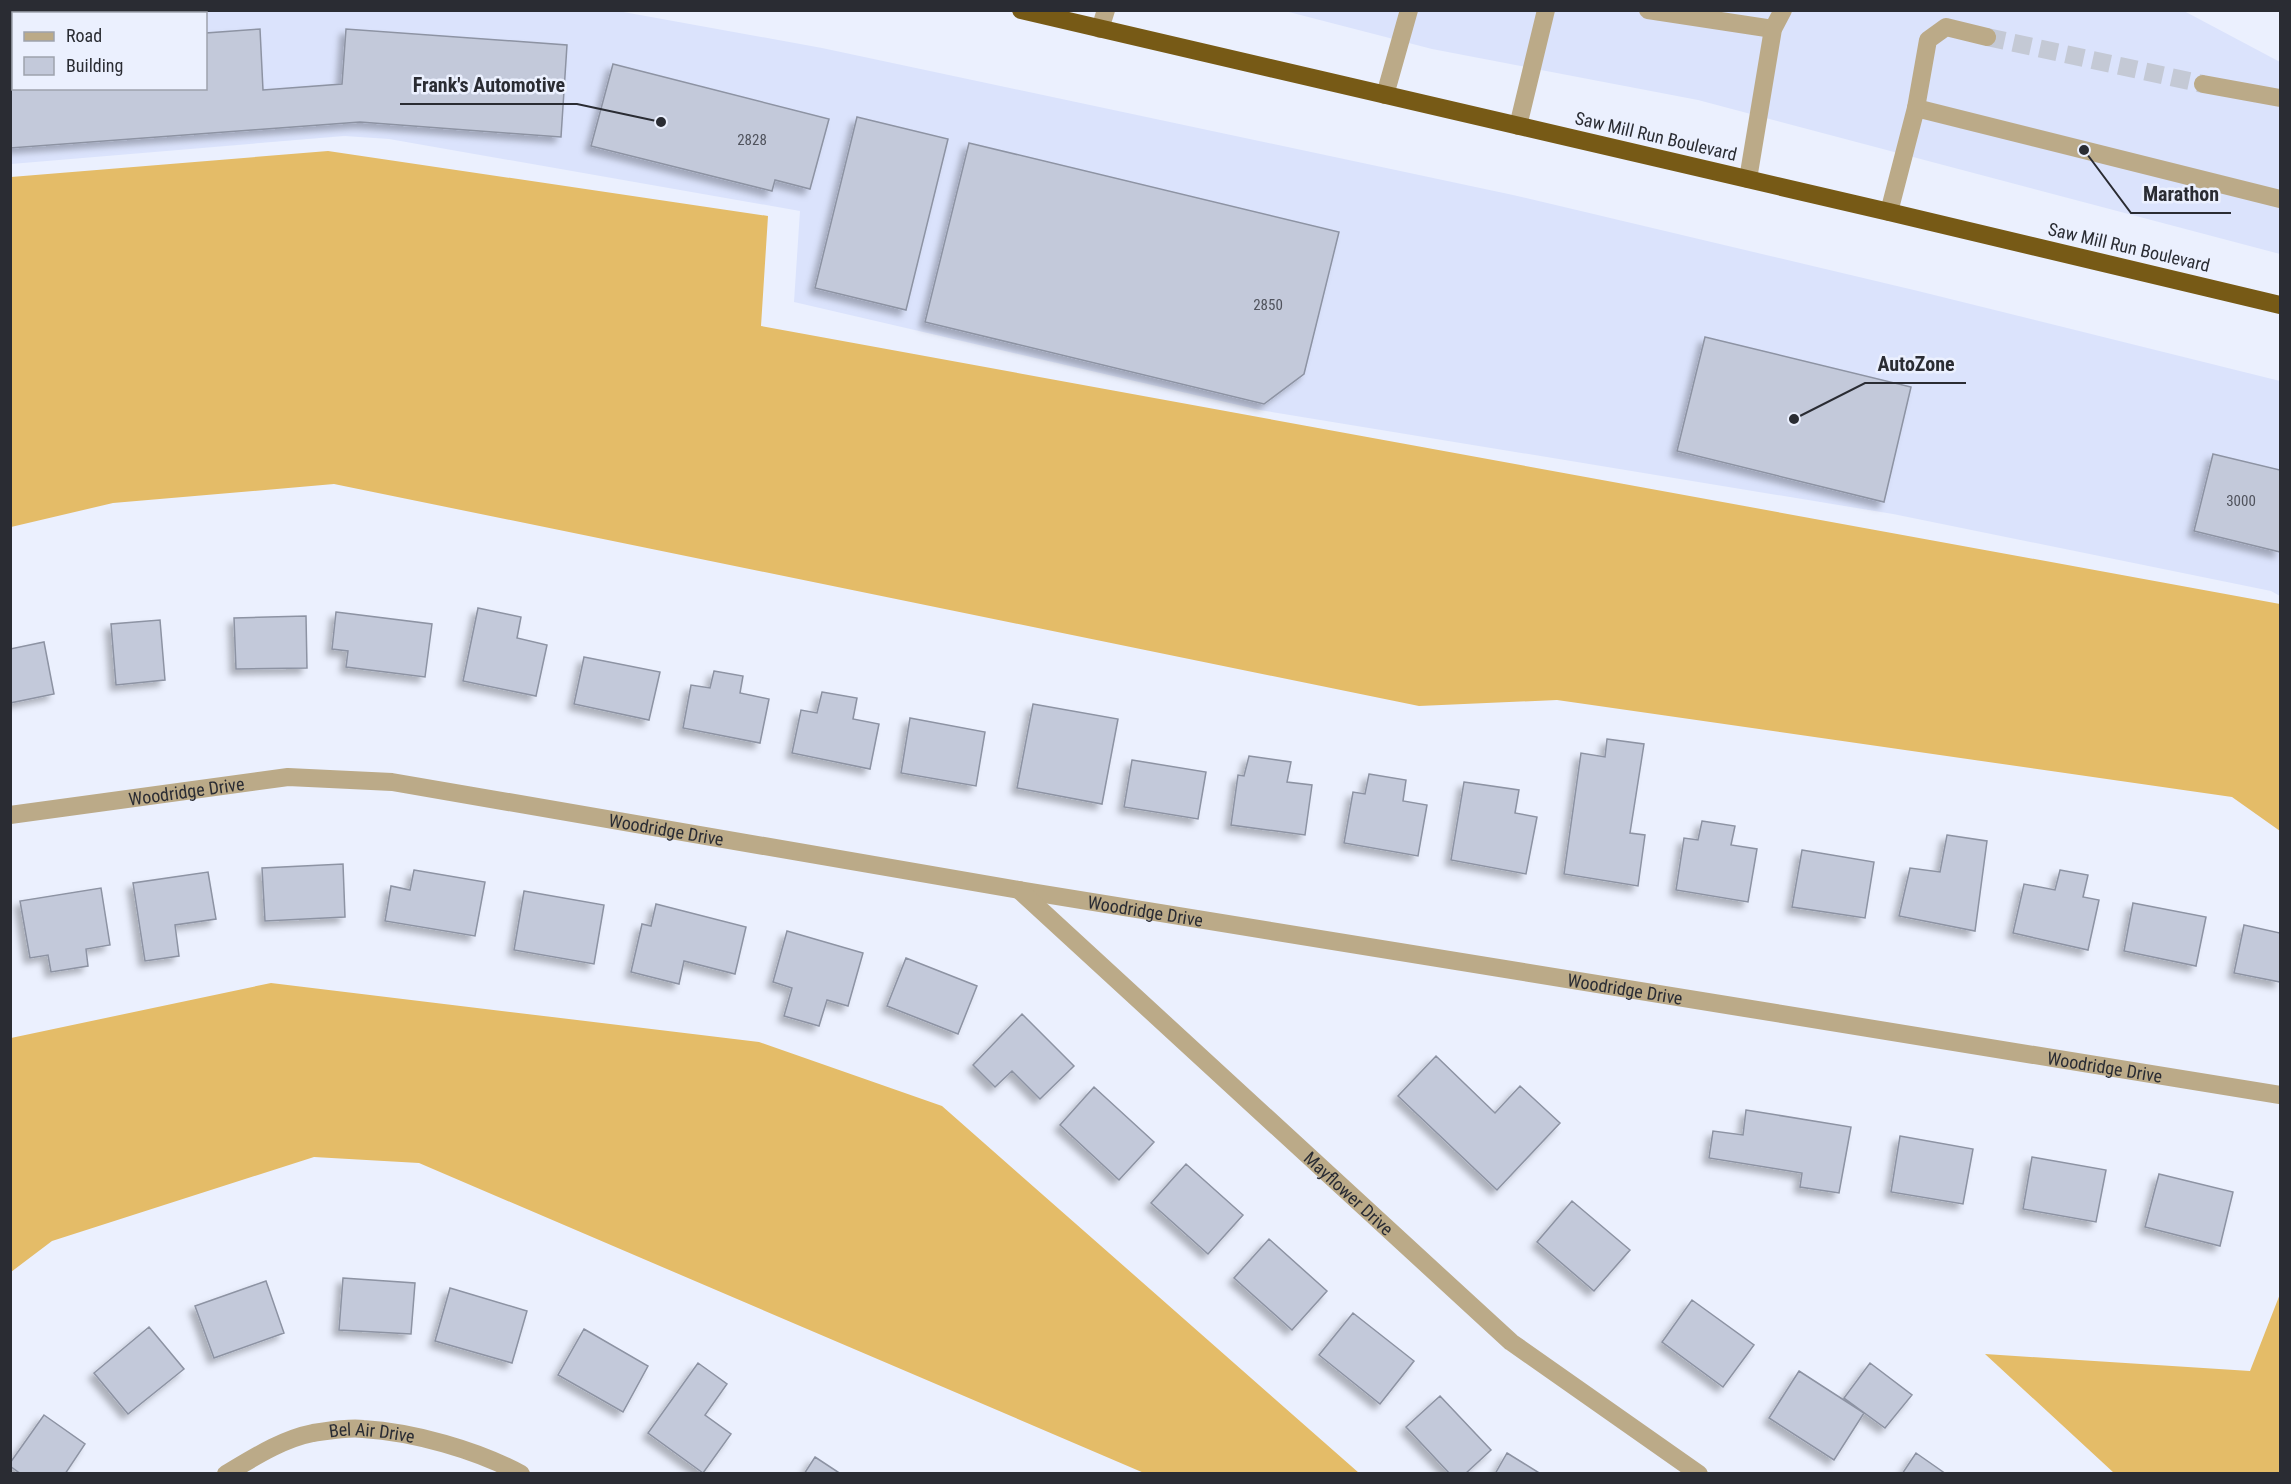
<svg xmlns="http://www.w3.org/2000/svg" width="2291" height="1484" font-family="'Roboto Condensed',sans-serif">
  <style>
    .built { fill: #dbe3fc; fill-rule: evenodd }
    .forest { fill: #e4bc68 }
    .building { fill: #c3c9da; stroke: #8d93a3; stroke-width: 1.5; filter: url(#shadow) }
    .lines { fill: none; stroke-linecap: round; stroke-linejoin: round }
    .minor-tunnel { stroke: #c4c9d5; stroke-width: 18; stroke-dasharray: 18 9; stroke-linecap: butt }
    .minor { stroke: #ba8; stroke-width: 18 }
    .highway { stroke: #775a16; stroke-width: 18 }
    .labels { text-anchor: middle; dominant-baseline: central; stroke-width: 5; stroke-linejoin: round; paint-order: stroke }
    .number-label { font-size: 15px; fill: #50535d }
    .street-label { font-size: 18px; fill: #2a2c33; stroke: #ebf0fe }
    .leader { fill: none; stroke: #2a2c33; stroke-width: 2 }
    .callout-dot { fill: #2a2c33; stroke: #ebf0fe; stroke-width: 2 }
    .callout-label { font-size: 20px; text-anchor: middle; font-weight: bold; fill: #2a2c33; stroke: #ebf0fe; stroke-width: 5; stroke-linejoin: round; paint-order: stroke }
  </style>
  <defs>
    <filter id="shadow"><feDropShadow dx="-5.5" dy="5.5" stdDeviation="3" flood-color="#0004"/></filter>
  </defs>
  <rect width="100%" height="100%" fill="#ebf0fe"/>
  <path class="built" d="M11 11H618L822 48 1513 195 1918 291 2280 381V596L2271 591 1893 514 1260 410 794 302 800 211 389 139 344 136 11 164ZM14 14H206V88H14Z
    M1285 11H2184L2280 62V254L1698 100 1432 49Z"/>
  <path class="forest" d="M328 151 768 216 761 326 2280 604V831L2232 797 1557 700 1419 706 334 484 113 503 11 527V177Z
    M271 983 759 1042 942 1106 1359 1473H1144L419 1163 314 1157 52 1241 11 1272V1038Z
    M2280 1294V1473H2114L1985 1354 2250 1371Z"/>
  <path class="building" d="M260 29 263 90 342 84 346 29 567 45 561 137 360 122 10 148V47H14V88H206V33Z
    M613 64 829 119 810 189 775 180 772 191 591 146Z
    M857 117 948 139 906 310 815 288Z
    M969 143 1339 232 1304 374 1264 404 925 322Z
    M1705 337 1911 387 1884 502 1677 451Z
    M2213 454 2280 470V552L2194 531Z
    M478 608 521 617 517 638 547 645 536 696 463 681Z
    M336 612 432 624 425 677 346 667 348 651 332 649Z
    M306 616 307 668 236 669 234 618Z
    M160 620 165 680 116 685 111 624Z
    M44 642 54 694 10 703V649Z
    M584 657 660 672 649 720 574 704Z
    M714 671 743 676 740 693 769 699 760 743 683 728 691 685 710 688Z
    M822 692 857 698 853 719 879 724 870 769 792 753 801 710 817 713Z
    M1033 704 1118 719 1102 804 1017 788Z
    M910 718 985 732 976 786 901 773Z
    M1607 739 1644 744 1630 833 1645 835 1638 886 1564 874 1581 753 1605 757Z
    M1249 756 1291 762 1287 782 1312 785 1305 835 1231 825 1238 775 1244 776Z
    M1132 760 1206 772 1198 819 1124 807Z
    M1369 774 1406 780 1403 801 1427 805 1418 856 1344 843 1353 792 1365 794Z
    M1464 782 1519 790 1515 813 1537 817 1526 874 1451 860Z
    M1702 821 1735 826 1731 845 1757 849 1748 902 1676 890 1684 838 1698 840Z
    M1947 835 1987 841 1975 931 1899 916 1910 868 1940 872Z
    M1802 850 1874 862 1865 918 1792 907Z
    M343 864 345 917 265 921 262 868Z
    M414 870 485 882 475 936 385 921 391 886 410 890Z
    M2060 870 2088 875 2083 897 2099 900 2088 950 2013 933 2024 884 2055 890Z
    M208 872 216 919 175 925 179 956 145 961 133 883Z
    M101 888 110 945 86 949 88 966 51 972 48 955 30 958 20 901Z
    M524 891 604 905 594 964 514 950Z
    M2133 903 2206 917 2196 966 2124 951Z
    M656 904 746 927 735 974 684 961 679 984 631 972 642 924 651 926Z
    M2244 925 2280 933V982L2234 973Z
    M787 931 863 953 848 1006 827 1000 819 1026 784 1016 792 988 773 982Z
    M906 958 977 986 958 1034 887 1006Z
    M1022 1014 1074 1066 1040 1099 1012 1071 995 1087 973 1065Z
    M1436 1056 1495 1113 1520 1086 1560 1123 1497 1190 1398 1096Z
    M1094 1087 1154 1142 1119 1180 1060 1125Z
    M1746 1110 1851 1127 1839 1193 1800 1187 1802 1173 1709 1158 1713 1131 1743 1135Z
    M1900 1136 1973 1149 1963 1204 1891 1192Z
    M2032 1157 2106 1170 2096 1222 2023 1209Z
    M1186 1164 1243 1215 1208 1254 1151 1203Z
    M2159 1174 2233 1192 2220 1246 2145 1227Z
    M1572 1201 1630 1250 1594 1291 1537 1242Z
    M1269 1239 1327 1291 1292 1330 1234 1278Z
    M343 1278 415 1283 411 1334 339 1330Z
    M266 1281 284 1333 214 1358 195 1306Z
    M450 1288 527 1311 512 1363 435 1341Z
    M1692 1300 1754 1345 1723 1387 1662 1342Z
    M1353 1313 1414 1361 1380 1404 1319 1355Z
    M149 1327 184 1369 128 1414 94 1373Z
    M584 1329 648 1366 623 1412 558 1375Z
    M698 1363 727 1384 705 1415 731 1434 703 1473 648 1433Z
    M1870 1363 1912 1395 1885 1428 1844 1398Z
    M1799 1371 1864 1413 1834 1460 1769 1418Z
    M1440 1396 1491 1450 1465 1474H1450L1406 1427Z
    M44 1415 85 1444 65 1474H21L10 1466V1463Z
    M1507 1453 1541 1474H1495Z
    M1916 1453 1946 1474H1902Z
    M815 1457 841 1474H804Z"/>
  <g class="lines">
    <path class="minor-tunnel" d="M1987 37 2203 84"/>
    <g class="minor">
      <path d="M1648 10 1773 29"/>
      <path d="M1100 29 1106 10"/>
      <path d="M2203 84 2280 98"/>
      <path d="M1385 95 1409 10"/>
      <path d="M1916 108 2280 199"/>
      <path d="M1518 126 1546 10"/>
      <path d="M1748 179 1773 29 1783 10"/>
      <path d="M1889 212 1916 108 1928 40 1946 27 1987 37"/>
      <path id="s1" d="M10 815 288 777 392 782 1019 890 2280 1095"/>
      <path id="s2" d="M1019 890 1511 1342 1699 1474"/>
      <path id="s3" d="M226 1474C253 1458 282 1439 313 1433 328 1431 348 1427 363 1429 413 1432 477 1450 521 1474"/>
    </g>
    <path class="highway" d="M1021 10 1889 212 2280 305"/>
  </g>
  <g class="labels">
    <g class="number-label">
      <text x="752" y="140">2828</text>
      <text x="1268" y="305">2850</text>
      <text x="2241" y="501">3000</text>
    </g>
    <g class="street-label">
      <text transform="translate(1656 136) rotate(13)">Saw Mill Run Boulevard</text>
      <text transform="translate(2129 247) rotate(13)">Saw Mill Run Boulevard</text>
      <text stroke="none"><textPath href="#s1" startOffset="178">Woodridge Drive</textPath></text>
      <text stroke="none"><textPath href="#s1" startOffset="663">Woodridge Drive</textPath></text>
      <text stroke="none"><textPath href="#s1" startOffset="1149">Woodridge Drive</textPath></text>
      <text stroke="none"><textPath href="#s1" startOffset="1635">Woodridge Drive</textPath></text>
      <text stroke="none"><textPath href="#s1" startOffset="2121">Woodridge Drive</textPath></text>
      <text stroke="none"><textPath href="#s2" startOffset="448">Mayflower Drive</textPath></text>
      <text stroke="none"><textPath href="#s3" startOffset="156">Bel Air Drive</textPath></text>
    </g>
  </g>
  <path class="leader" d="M661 122L577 104H400M2084 150L2131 213H2231M1794 419L1865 383H1966"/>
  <g class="callout-dot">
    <circle cx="661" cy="122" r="6"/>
    <circle cx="2084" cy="150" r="6"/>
    <circle cx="1794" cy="419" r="6"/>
  </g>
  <g class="callout-label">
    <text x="489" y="92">Frank's Automotive</text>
    <text x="2181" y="201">Marathon</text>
    <text x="1916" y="371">AutoZone</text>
  </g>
  <rect width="2291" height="1484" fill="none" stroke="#2a2c33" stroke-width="24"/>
  <rect x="12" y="12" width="195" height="78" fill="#ebf0fe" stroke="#9ea2ad" stroke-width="1.5"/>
  <rect x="24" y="32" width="30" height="9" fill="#bbaa88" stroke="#9ea2ad" stroke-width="1.5"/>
  <text x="66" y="42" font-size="18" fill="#2a2c33">Road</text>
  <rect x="24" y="57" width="30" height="18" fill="#c3c9da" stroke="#9ea2ad" stroke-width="1.5"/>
  <text x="66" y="72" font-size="18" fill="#2a2c33">Building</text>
</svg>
